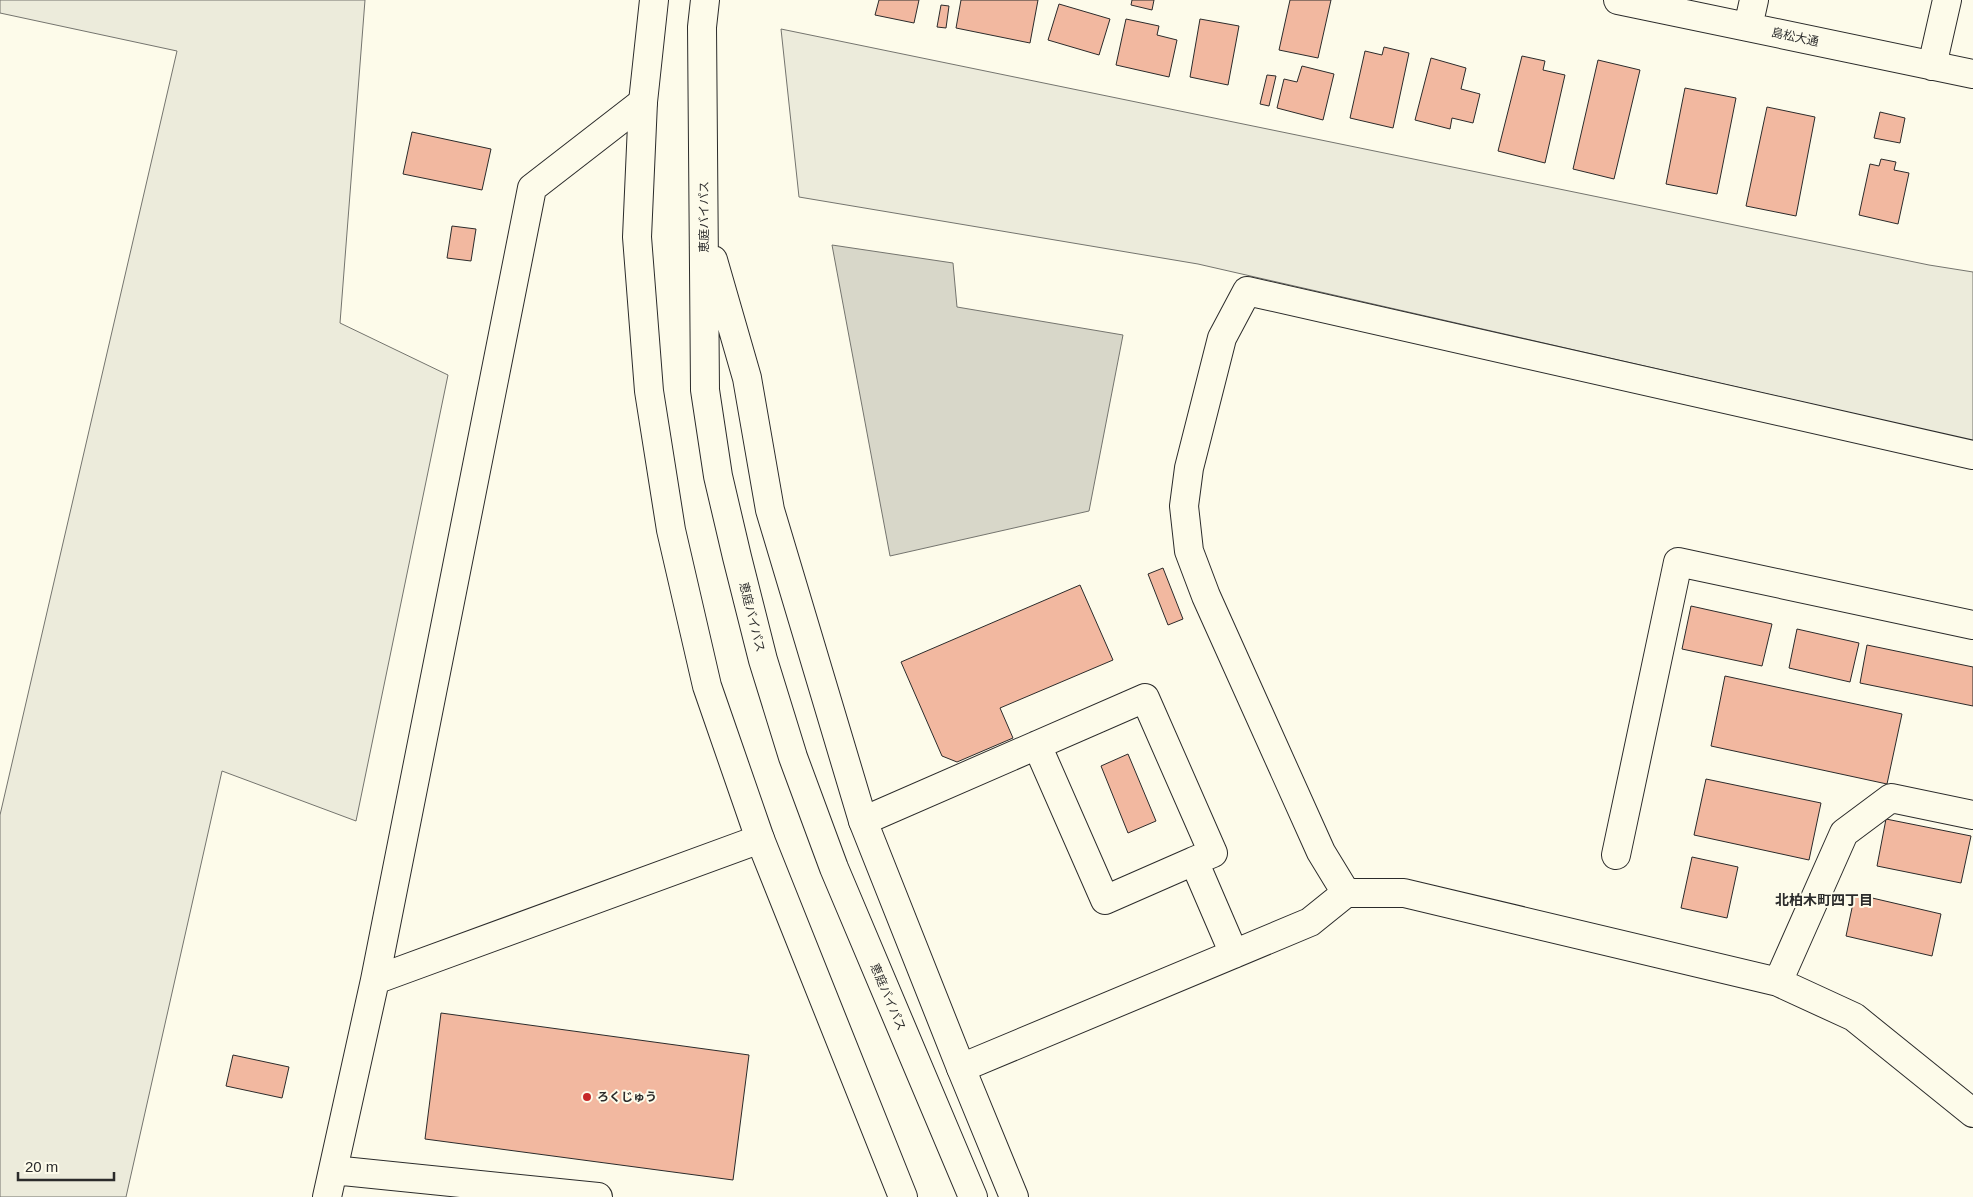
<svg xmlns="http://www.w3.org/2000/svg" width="1973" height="1197" font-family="Arial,'Noto Sans JP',sans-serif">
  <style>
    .green { fill: #ecebdb; stroke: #74746e }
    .water { fill: #d8d7c9; stroke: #74746e }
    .building { fill: #f2b8a0; stroke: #2b2b2b }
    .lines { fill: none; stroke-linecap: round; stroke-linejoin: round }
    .minor-casing { stroke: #2b2b2b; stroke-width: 30 }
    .highway-casing { stroke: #2b2b2b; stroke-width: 30 }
    .minor { stroke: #fdfbea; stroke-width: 28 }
    .highway { stroke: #fdfbea; stroke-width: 28 }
    .poi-dot { fill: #c62828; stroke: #fdfbea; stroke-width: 2 }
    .labels { text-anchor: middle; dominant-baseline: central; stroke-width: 4; stroke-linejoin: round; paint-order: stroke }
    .street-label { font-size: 12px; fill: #2b2b2b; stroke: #fdfbea }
    .poi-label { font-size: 12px; font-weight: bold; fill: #2b2b2b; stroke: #fdfbea; text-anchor: start }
    .neighbourhood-label { font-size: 14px; font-weight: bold; fill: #2b2b2b; stroke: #fdfbea }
  </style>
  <rect width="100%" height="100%" fill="#fdfbea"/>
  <path class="green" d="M0 0H365L340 323 448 375 356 821 222 771 126 1197H0V815L177 51 0 13Z
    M781 29 1929 265 1973 272V441L1198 264 799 197Z"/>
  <path class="water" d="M832 245 953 263 957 307 1123 335 1089 511 890 556Z"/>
  <path class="building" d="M879 0H919L914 23 875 15Z
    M961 0H1038L1030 43 956 28Z
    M1132 0H1154L1152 10 1131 5Z
    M1290 0H1331L1318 58 1279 50Z
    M1059 4 1110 19 1099 55 1048 40Z
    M941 5 949 6 946 28 937 27Z
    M1126 19 1159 26 1157 35 1177 40 1169 77 1116 65Z
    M1200 19 1239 26 1228 85 1190 77Z
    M1384 47 1409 53 1393 128 1350 118 1365 51 1382 55Z
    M1522 56 1545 61 1543 70 1565 75 1545 163 1498 151Z
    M1431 58 1466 68 1461 89 1480 94 1473 123 1452 118 1450 129 1415 120Z
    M1598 60 1640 70 1614 179 1573 169Z
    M1302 66 1334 74 1323 120 1277 108 1284 79 1297 82Z
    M1267 75 1276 76 1269 106 1260 104Z
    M1685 88 1736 98 1717 194 1666 184Z
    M1767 107 1815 117 1796 216 1746 206Z
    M1880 112 1905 118 1900 143 1874 138Z
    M412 132 491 149 482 190 403 174Z
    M1881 159 1896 162 1894 170 1909 173 1898 224 1859 215 1870 164 1879 166Z
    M452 226 476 229 471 261 447 258Z
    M1163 568 1183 619 1168 625 1148 574Z
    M1080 585 1113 660 1000 708 1013 738 957 762 942 756 901 662Z
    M1691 606 1772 624 1762 666 1682 649Z
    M1797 629 1859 643 1850 682 1789 668Z
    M1867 645 1973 667V706L1860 683Z
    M1725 676 1902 714 1887 784 1711 746Z
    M1128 754 1156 821 1128 833 1101 766Z
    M1706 779 1821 803 1809 860 1694 835Z
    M1886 819 1971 836 1961 883 1877 866Z
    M1692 857 1738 867 1727 918 1681 908Z
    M1855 894 1941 914 1932 956 1846 936Z
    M441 1013 749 1055 733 1180 425 1139Z
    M233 1055 289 1067 282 1098 226 1086Z"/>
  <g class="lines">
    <g class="minor-casing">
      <path id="minor" d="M1618 0 1973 74
        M1748 27 1754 0
        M1932 66 1947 0
        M1037 745 1105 900 1194 861
        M863 821 1145 698 1213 853 1194 861 1234 954
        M1616 855 1678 562 1973 625
        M1346 893 1321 852 1206 596 1189 551 1184 506 1189 468 1222 338 1247 291 1973 455
        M375 980 760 839
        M1778 982 1844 833 1891 798 1973 815
        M961 1068 1310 922 1346 893H1404L1778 982 1854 1017 1973 1113
        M333 1170 598 1197
        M327 1197 375 980 532 188 643 102"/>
    </g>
    <g class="highway-casing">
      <path id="highway" d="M654 0 643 102 637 237 649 391 671 530 707 686 760 839 903 1197
        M705 0 702 27 705 390 718 476 737 557 763 660 793 757 834 868 973 1197
        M713 260 747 378 770 510 863 821 961 1068 1014 1197"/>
    </g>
    <use href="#minor" class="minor"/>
    <use href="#highway" class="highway"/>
  </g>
  <circle class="poi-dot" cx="587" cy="1097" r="5"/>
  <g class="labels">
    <g class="street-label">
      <text transform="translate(1795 37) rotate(12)">島松大通</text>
      <text transform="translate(704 217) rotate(-90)">恵庭バイパス</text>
      <text transform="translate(752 617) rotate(76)">恵庭バイパス</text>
      <text transform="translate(888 997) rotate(67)">恵庭バイパス</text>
    </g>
    <g class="poi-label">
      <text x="597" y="1097">ろくじゅう</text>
    </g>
    <g class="neighbourhood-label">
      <text x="1824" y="900">北柏木町四丁目</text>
    </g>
  </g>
  <path d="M18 1172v8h96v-8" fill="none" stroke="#2b2b2b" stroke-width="2.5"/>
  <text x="25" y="1172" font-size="15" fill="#2b2b2b" stroke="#fdfbea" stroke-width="4" paint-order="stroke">20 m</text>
</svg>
